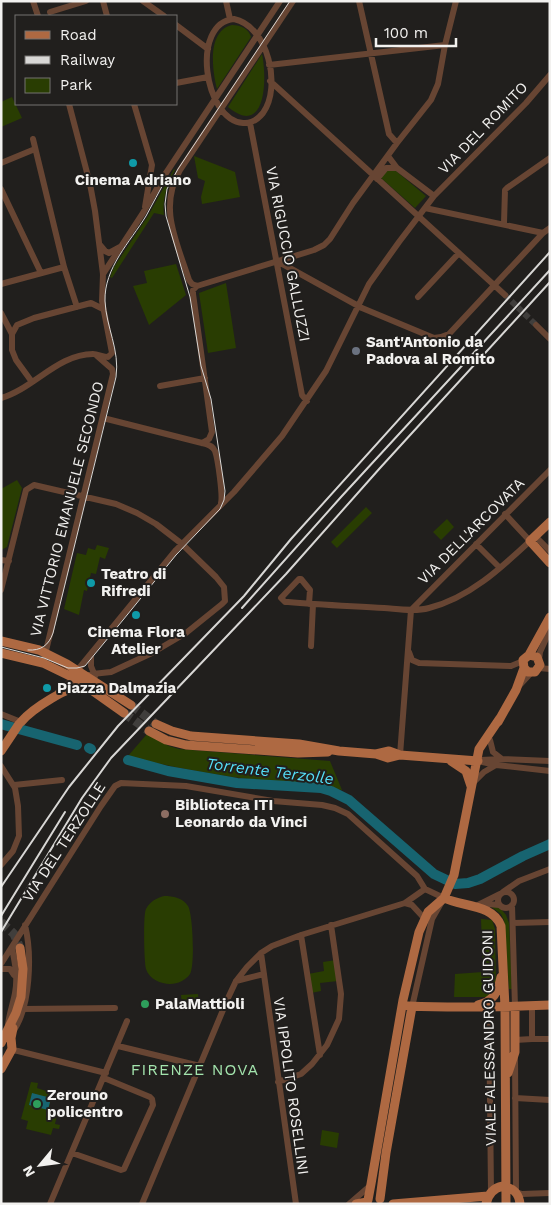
<svg xmlns="http://www.w3.org/2000/svg" width="551" height="1205" font-family="'Work Sans',sans-serif">
  <style>
    .green { fill: #293d02 }
    .water { fill: #176470 }
    .lines { fill: none; stroke-linecap: round; stroke-linejoin: round }
    .river { stroke: #176470; stroke-width: 10 }
    .minor-tunnel { stroke: #403e3c; stroke-width: 6; stroke-dasharray: 6 3; stroke-linecap: butt }
    .major-tunnel { stroke: #403e3c; stroke-width: 9; stroke-dasharray: 9 4.5; stroke-linecap: butt }
    .minor { stroke: #674533; stroke-width: 6 }
    .major { stroke: #ae6942; stroke-width: 9 }
    .tram { stroke: #d8d7d5; stroke-width: 1 }
    .rail { stroke: #d8d7d5; stroke-width: 2 }
    .culture-dot { fill: #0f9aa8; stroke: #211f1d; stroke-width: 2 }
    .worship-dot { fill: #6b7280; stroke: #211f1d; stroke-width: 2 }
    .education-dot { fill: #8d6e63; stroke: #211f1d; stroke-width: 2 }
    .leisure-dot { fill: #2e9e5b; stroke: #211f1d; stroke-width: 2 }
    .labels { text-anchor: middle; dominant-baseline: central; stroke-width: 4; stroke-linejoin: round; paint-order: stroke }
    .street-label { font-size: 15px; fill: #f2f1ef; stroke: #211f1d }
    .poi-label { font-size: 15px; font-weight: bold; fill: #f2f1ef; stroke: #211f1d; text-anchor: start }
    .water-label { font-size: 16px; font-style: italic; fill: #55dff7; stroke: #211f1d }
    .neighbourhood-label { font-size: 16px; letter-spacing: 1px; fill: #a3e4ad; stroke: #211f1d }
  </style>
  <rect width="100%" height="100%" fill="#211f1d"/>
  <path class="green" d="M232 25C241 25 249 29 251 37L217 89C212 69 207 31 232 25Z
    M262 54C267 76 267 139 228 107Z
    M12 97 22 118 1 127V102Z
    M194 156 235 172 240 197 202 204 201 197 205 181 198 178Z
    M389 168 396 171 426 196 415 208 381 178Z
    M174 169 175 170C167 184 162 199 164 215L154 213 112 278 110 277 114 267 148 216Z
    M176 264 186 295 149 325 133 286 147 283 144 271Z
    M226 283 236 348 208 353 199 293Z
    M17 480 22 488 7 547 1 550V489Z
    M366 507 372 513 337 548 331 542Z
    M447 519 454 527 441 540 433 532Z
    M97 545 109 548 105 559 100 557 96 574 91 573 87 591 84 590 79 615 64 609 77 553 86 555 88 548 95 550Z
    M147 734 169 746 179 749 330 761 342 790C270 782 198 775 128 756Z
    M164 896C173 896 183 898 188 906 193 914 195 966 190 974 186 980 178 984 170 984 161 984 149 979 146 969 144 962 143 914 146 909 150 901 157 898 164 896Z
    M490 906 500 908 506 915 509 923 512 989H509L504 920 501 914Z
    M481 919 492 920 495 929 496 985 489 997H454L455 974 483 972Z
    M336 960 338 981 320 983 321 991 311 993 308 974 324 971 323 962Z
    M198 994 199 1004 182 1005 181 995Z
    M31 1082 38 1083 37 1088 52 1093 48 1113 57 1115 55 1124 60 1125 59 1129 53 1128 51 1135 26 1129 28 1121 21 1119Z
    M322 1130 339 1133 337 1148 320 1145Z"/>
  <path class="water" d="M32 1093 51 1098 48 1110 29 1105Z"/>
  <g class="lines">
    <path class="river" d="M1 724 77 745
      M89 748 91 749
      M128 760 168 771 237 783 321 788 331 791 349 800 434 874 455 884 468 883 480 879 523 856 550 844"/>
    <path class="minor-tunnel" d="M505 295 536 325"/>
    <path class="major-tunnel" d="M131 705 156 724
      M124 713 149 731
      M1 922 14 934 20 948"/>
    <path class="minor" d="M33 1 38 16
      M103 1 107 16
      M143 1 164 16
      M226 1 230 19
      M359 1 389 134 397 143
      M50 12 86 1
      M234 19C268 26 282 87 263 113 258 119 252 124 243 123 204 120 190 23 234 19Z
      M176 25 208 49
      M269 65 445 45
      M270 81 505 295
      M176 83 208 77
      M134 104 152 165 145 207
      M250 123 302 395 307 401
      M33 139 64 267 77 307
      M388 156 397 168 434 196
      M1 163 35 149
      M377 179 386 168H397
      M1 189 41 273
      M425 208 543 233
      M504 223 505 190 507 188 550 158
      M100 245 105 251 109 253 120 247
      M277 261 362 308 434 338 441 337 449 334 543 233 550 228
      M103 274 143 213 164 176 280 1
      M1 284 64 267
      M197 286 314 250 324 245 330 239 353 203 397 143 431 100 438 84 445 45 456 1
      M197 286 192 284 189 280C177 242 158 208 180 170L293 1
      M197 286 193 290V294L212 432 209 439 202 443
      M418 297 459 253
      M1 313 12 334
      M536 325 550 339
      M32 382 16 360 12 350V334L17 325 34 318 91 303 103 309
      M160 386 205 378
      M1 398C33 389 58 354 93 354 98 354 103 357 108 357L112 353 102 301 103 274 95 211 90 184 69 104
      M103 418 202 443C207 444 213 446 215 451 218 459 223 496 221 503
      M535 536 550 551
      M476 544 500 568
      M1 560 9 561
      M1 590 26 490 34 485 116 504 137 513 156 524 182 544 216 577 224 587 225 601 222 604 186 633 152 653 111 672 83 675
      M309 604 310 590 301 579H299L281 598 285 602H288C320 605 352 606 384 608 398 609 415 612 429 608 469 598 501 568 530 541L505 514
      M411 610 550 470
      M311 646 313 604
      M409 652 412 660 419 663 511 666 523 661
      M91 655V666L95 676
      M539 660 540 652 550 630
      M43 663 113 374 112 369 96 355
      M539 668 550 669
      M518 687 531 673
      M58 692 72 680 80 667 176 550 234 492 282 436 326 371 369 284 399 242 434 196 526 103 550 75
      M1 714 21 722 19 724
      M490 740 493 752 502 759
      M400 755 411 610
      M481 760 502 759 550 761
      M478 761 496 765 550 771
      M1 766 15 788 18 806 19 836 13 851 1 865
      M474 782 484 772 496 765
      M14 785 62 780
      M498 900a8 8 0 1 1 16 0a8 8 0 1 1-16 0Z
      M503 892 519 881 550 869
      M405 903 412 905 424 918
      M512 905 515 1007
      M474 907 500 894
      M486 910 488 904 499 905
      M513 923 550 922
      M301 935 320 1055
      M261 953 296 1204
      M1 964 101 806 115 786 121 783 186 786 273 801 322 805 335 808 348 814 417 876 425 889
      M1 969H10L14 975
      M236 981 264 974
      M412 1007 432 919 444 898 425 889
      M489 1007 491 1192
      M23 1009 115 1008
      M8 1025C9 1014 13 1004 15 993 18 978 15 963 12 948
      M12 1033C31 1008 32 954 25 925
      M532 1039H550
      M515 1040 532 1039V1006
      M118 1046 200 1066
      M11 1050 18 1051 106 1073
      M515 1057 516 1192 522 1194 550 1193
      M278 1082 301 1074 312 1064 327 1045 339 1019 341 994 331 925
      M515 1098 550 1100
      M72 1153 121 1170 124 1169 153 1105 152 1099 150 1097 104 1078
      M50 1204 127 1021
      M142 1204 228 998 236 981 247 967 261 953 272 946 301 935 405 903 425 889
      M349 1204 371 1185"/>
    <path class="major" d="M550 522 530 541 550 563
      M1 641 39 650 67 664 131 705
      M1 653 43 663 76 679 124 713
      M524 668 528 672H535L540 665 537 657 529 655
      M21 722C32 709 70 684 86 686
      M498 722 516 690 524 668 523 660 529 655 550 617
      M156 724 172 731 191 736 299 744 339 751 376 754 388 758 400 755 478 761
      M149 731 166 740 186 745 298 753 328 752
      M1 751 19 724
      M376 754 389 751 400 755
      M451 761 466 771 471 786
      M444 898C463 907 493 904 501 926L505 1007 506 1204
      M478 1005C493 1002 498 992 501 977
      M408 1006C455 1008 503 1007 550 1005
      M1 1043 16 1013 21 997 23 969 20 948
      M1 1069 12 1049 11 1038 13 1028
      M508 1073 515 1052V1007
      M380 1199 386 1153 412 1007
      M356 1204 367 1202
      M366 1204 368 1200 371 1184 403 1000 419 932 428 912 444 898 454 875 479 749 500 718
      M393 1204 488 1196
      M486 1204C488 1194 493 1188 503 1186 513 1188 519 1193 520 1204"/>
    <path class="tram" d="M1 647 44 658 68 668H77L85 666 123 620 176 555 220 509 224 500 225 491 211 399 201 366 190 297 166 216 165 204 167 189 178 169 290 1
      M28 650C41 651 49 645 53 633L116 377C120 350 106 327 105 301 104 268 130 242 146 216 153 204 159 191 166 179"/>
    <path class="rail" d="M242 608 341 497 550 270
      M1 887 69 787 118 726 244 596 291 539 550 252
      M1 916 65 812
      M1 932 82 798 111 758 286 574 380 468 550 282"/>
  </g>
  <g class="culture-dot">
    <circle cx="133" cy="163" r="5"/>
    <circle cx="91" cy="583" r="5"/>
    <circle cx="136" cy="615" r="5"/>
    <circle cx="47" cy="688" r="5"/>
  </g>
  <circle class="worship-dot" cx="356" cy="351" r="5"/>
  <circle class="education-dot" cx="165" cy="814" r="5"/>
  <g class="leisure-dot">
    <circle cx="145" cy="1004" r="5"/>
    <circle cx="37" cy="1104" r="5"/>
  </g>
  <g class="labels">
    <g class="street-label">
      <text transform="translate(483 128) rotate(-46)">VIA DEL ROMITO</text>
      <text transform="translate(288 254) rotate(79)">VIA RIGUCCIO GALLUZZI</text>
      <text transform="translate(67 509) rotate(-76)">VIA VITTORIO EMANUELE SECONDO</text>
      <text transform="translate(471 531) rotate(-45)">VIA DELL'ARCOVATA</text>
      <text transform="translate(64 842) rotate(-57)">VIA DEL TERZOLLE</text>
      <text transform="translate(489 1038) rotate(-91)">VIALE ALESSANDRO GUIDONI</text>
      <text transform="translate(291 1086) rotate(82)">VIA IPPOLITO ROSELLINI</text>
    </g>
    <g class="poi-label">
      <text x="133" y="180" text-anchor="middle">Cinema Adriano</text>
      <text x="366" y="342">Sant'Antonio da<tspan x="366" dy="17">Padova al Romito</tspan></text>
      <text x="101" y="574">Teatro di<tspan x="101" dy="17">Rifredi</tspan></text>
      <text x="136" y="632" text-anchor="middle">Cinema Flora<tspan x="136" dy="17">Atelier</tspan></text>
      <text x="57" y="688">Piazza Dalmazia</text>
      <text x="175" y="805">Biblioteca ITI<tspan x="175" dy="17">Leonardo da Vinci</tspan></text>
      <text x="155" y="1004">PalaMattioli</text>
      <text x="47" y="1095">Zerouno<tspan x="47" dy="17">policentro</tspan></text>
    </g>
    <g class="water-label">
      <text transform="translate(270 771) rotate(7)">Torrente Terzolle</text>
    </g>
    <g class="neighbourhood-label">
      <text x="195" y="1069">FIRENZE NOVA</text>
    </g>
  </g>
  <rect width="551" height="1205" fill="none" stroke="#f2f1ef" stroke-width="5"/>
  <rect x="15" y="15" width="162" height="90" fill="#211f1d" stroke="#757371"/>
  <rect x="25" y="31" width="25" height="8" fill="#ae6942" stroke="#757371"/>
  <text x="60" y="40" font-size="15" fill="#f2f1ef">Road</text>
  <rect x="25" y="56" width="25" height="8" fill="#d8d7d5" stroke="#757371"/>
  <text x="60" y="65" font-size="15" fill="#f2f1ef">Railway</text>
  <rect x="25" y="78" width="25" height="15" fill="#293d02" stroke="#757371"/>
  <text x="60" y="90" font-size="15" fill="#f2f1ef">Park</text>
  <g transform="translate(40 1165) rotate(241)" stroke="#211f1d" stroke-width="4" paint-order="stroke">
  <path d="M0-4L9 19L0 12L-9 19Z" fill="#f2f1ef"/>
  <text y="-8" font-size="14" font-weight="bold" text-anchor="middle" fill="#f2f1ef">N</text>
  </g>
  <path d="M376 38v8h80v-8" fill="none" stroke="#f2f1ef" stroke-width="2.5"/>
  <text x="384" y="38" font-size="15" fill="#f2f1ef" stroke="#211f1d" stroke-width="4" paint-order="stroke">100 m</text>
</svg>
